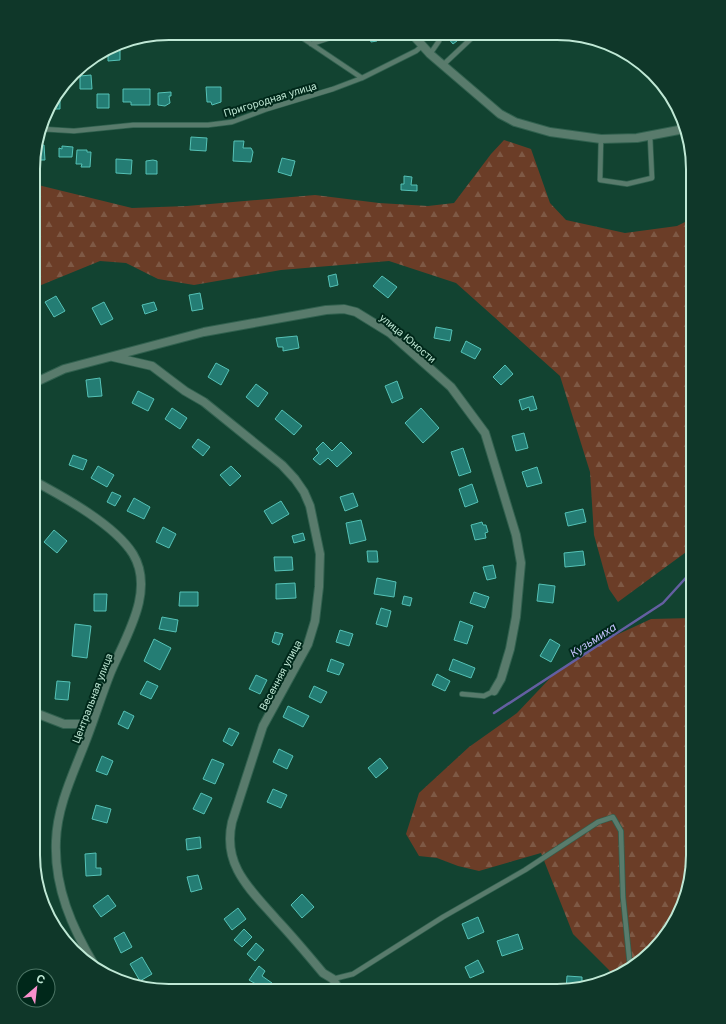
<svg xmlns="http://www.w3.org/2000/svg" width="726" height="1024" font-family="Inter,sans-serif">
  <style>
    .forest { fill: url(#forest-firs) }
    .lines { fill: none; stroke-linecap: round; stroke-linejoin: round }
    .stream { stroke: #645fa2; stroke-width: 2.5 }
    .building { fill: #247d74; stroke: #55c2b6 }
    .service-casing { stroke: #31614f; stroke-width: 6 }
    .minor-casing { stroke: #31614f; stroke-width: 10 }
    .service { stroke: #597b6c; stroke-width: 4.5 }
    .minor { stroke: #597b6c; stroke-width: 8 }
    .labels { text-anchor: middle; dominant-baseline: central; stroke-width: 4; stroke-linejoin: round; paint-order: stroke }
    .street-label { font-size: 10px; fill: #bfe8d5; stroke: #00281a }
    .water-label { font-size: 11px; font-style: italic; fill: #c5c3fd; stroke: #00281a }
    .rim { fill: none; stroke: #bfe8d5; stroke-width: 2 }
  </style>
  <defs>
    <pattern id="forest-firs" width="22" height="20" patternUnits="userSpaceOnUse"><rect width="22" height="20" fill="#6b3d27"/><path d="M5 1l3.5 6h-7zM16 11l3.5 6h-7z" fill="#7e5945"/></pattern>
  </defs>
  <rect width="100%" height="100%" fill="#124331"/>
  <path class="forest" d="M504 140 531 149 550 203 566 220 625 233 677 226 693 218V547L618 602 609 589 594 535 590 472 560 376 456 283 389 261 281 270 194 285 158 279 126 263 100 261 34 288V184L132 208 187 206 315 195 379 203 428 206 454 203 491 154Z
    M693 618V864L670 931 617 977 614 978 609 970 573 934 541 853 479 871 458 866 437 858 419 856 406 834 419 793 469 747 517 713 554 674 612 637 651 619Z"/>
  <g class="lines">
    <path class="stream" d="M494 713 663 603 693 570"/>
  </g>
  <path class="building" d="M169 33H186V36H159Z
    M196 33H213V37H196Z
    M375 34 377 41 371 42 369 36Z
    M451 34H466L453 44 447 37Z
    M115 46H120V60L108 61V50Z
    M91 75 92 89H80V76Z
    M206 87H221V102L212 105 211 102H207Z
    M123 89H150V105H131V102H123Z
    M171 92V96H169L170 103 165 106 158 105V93Z
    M97 94H109V108H97Z
    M54 97H60V109H49Z
    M191 137 207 138 206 151 190 150Z
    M234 141H244L243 148H251L253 152 251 162 233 161Z
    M36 145H44L45 160H34Z
    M62 146 73 147 72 157H59V148L62 149Z
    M77 150H87V152H91L90 167H81L82 164H76Z
    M282 158 295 161 291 176 278 172Z
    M116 159 132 160 131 174 116 173Z
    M153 160 157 161V174H146V161Z
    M404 176 412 177 411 185H417V191L401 190V184H404Z
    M336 274 338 285 330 287 328 276Z
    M382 276 397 287 388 298 373 286Z
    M200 293 203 309 192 311 189 295Z
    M56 296 65 311 54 317 45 302Z
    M104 302 113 319 101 325 92 308Z
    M154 302 157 310 145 314 142 305Z
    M436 327 452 330 450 341 434 338Z
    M297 336 299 348 283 351V347H278L276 338Z
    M466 341 481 349 475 359 461 352Z
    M216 363 229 370 221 385 208 377Z
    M505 365 513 374 501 385 493 377Z
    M100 378 102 396 88 397 86 380Z
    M397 381 403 398 392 403 385 386Z
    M256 384 268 393 258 407 246 397Z
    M138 391 154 399 148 411 132 403Z
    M533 396 537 409 530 411 529 407 522 410 519 400Z
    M172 408 187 418 180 429 165 419Z
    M421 408 439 428 423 443 405 423Z
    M282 410 302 426 294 435 275 419Z
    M524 433 528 448 516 451 512 436Z
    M198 439 210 447 203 456 192 447Z
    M323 442 332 451 341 442 352 453 337 467 328 458 320 465 313 459 319 453 316 449Z
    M463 448 471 472 459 476 451 452Z
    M73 455 87 460 83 470 69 465Z
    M98 466 114 475 107 487 91 478Z
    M231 466 241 476 230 486 220 475Z
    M537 467 542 483 527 487 522 472Z
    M472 484 478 502 465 507 459 489Z
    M112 492 121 496 115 506 107 502Z
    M353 493 358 506 345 511 340 497Z
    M134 498 150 507 144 519 127 511Z
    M281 501 289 514 272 524 264 511Z
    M583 509 586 522 568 526 565 513Z
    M361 520 366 540 350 544 346 523Z
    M482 522 483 525H486L488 532 485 533 486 538 475 540 471 525Z
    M163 527 176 534 169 548 156 542Z
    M54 530 67 541 57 553 44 542Z
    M303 533 305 540 294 543 292 536Z
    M367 551H377L378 562H368Z
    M583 551 585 565 565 567 564 553Z
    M274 557H292L293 570 275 571Z
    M493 565 496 578 487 580 483 567Z
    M377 578 396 582 394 597 374 594Z
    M295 583 296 598 276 599V584Z
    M539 584 555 586 553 603 537 601Z
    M180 592H198V606H179Z
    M474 592 489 597 485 608 470 603Z
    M94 594H107L106 611H94Z
    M404 596 412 598 410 606 402 604Z
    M381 608 391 611 387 627 376 624Z
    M162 617 178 620 176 632 159 629Z
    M460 621 473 626 467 644 454 640Z
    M75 624 91 626 87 658 72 656Z
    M340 630 353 634 349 646 336 642Z
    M275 632 283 634 279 645 272 642Z
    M154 639 171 648 160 670 144 661Z
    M550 639 560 645 551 662 540 656Z
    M331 659 344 664 339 675 327 671Z
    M453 659 475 668 471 678 449 670Z
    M437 674 450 681 445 691 432 685Z
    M256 675 267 680 260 694 249 689Z
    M57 681 70 682 68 700 55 699Z
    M147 681 158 686 151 699 140 694Z
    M314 686 327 692 321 703 309 697Z
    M288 706 309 716 303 727 283 717Z
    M124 711 134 716 128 729 118 724Z
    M229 728 239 733 232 746 223 741Z
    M279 749 293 756 287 769 273 762Z
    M102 756 113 761 107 775 96 771Z
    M380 758 388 768 376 778 368 768Z
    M212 759 224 764 215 784 203 779Z
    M273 789 287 795 281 808 267 802Z
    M201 793 212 798 204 814 193 809Z
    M96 805 111 809 107 823 92 819Z
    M200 837 201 848 187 850 186 839Z
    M96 853V868H101V875L86 876 85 854Z
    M198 875 202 889 191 892 187 877Z
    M302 894 314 907 302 918 291 905Z
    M108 895 116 906 101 917 93 906Z
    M238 908 246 919 232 930 224 919Z
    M478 917 484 932 468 939 462 924Z
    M244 929 252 937 242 947 234 940Z
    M124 932 132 947 121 953 114 938Z
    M518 934 523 949 502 956 497 941Z
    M256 943 264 950 255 961 247 954Z
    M142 957 152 974 140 981 130 964Z
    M478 960 484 972 470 978 465 967Z
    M259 966 265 971 262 976 272 983 266 990 249 980Z
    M567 976 582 977V985L566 989Z
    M505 985 507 991H500L499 987Z
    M532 986 533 991H522L521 989Z"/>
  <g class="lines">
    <g class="service-casing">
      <path id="service" d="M295 33 362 78
        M311 44 342 34
        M430 54 439 41 434 34
        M443 65 476 34
        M42 129 74 131 133 125H208L232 122 267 109 333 89 362 78 416 51 422 46
        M601 139 600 180 627 184 652 178 650 136
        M462 694 484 696 494 691
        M333 979 353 974 443 917 525 870 598 822 613 817 621 831 623 897 630 966"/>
    </g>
    <g class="minor-casing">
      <path id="minor" d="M412 34 430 54 500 114 515 122 550 132 601 139 637 138 684 129
        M113 357 152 366 185 391 204 402 282 465 295 479 304 492 310 506 320 554 319 587 315 621 308 644 263 726 232 822C222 866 251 890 277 920 293 937 308 955 323 973L333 979 339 990
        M34 383 64 369 204 332 326 310 344 309 356 312 390 333 451 387 485 433 516 535 521 563 516 617 510 649 501 679 494 691
        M34 481C64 497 115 525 133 554 156 592 124 639 110 674 101 697 94 720 85 743 73 774 57 807 56 841 54 887 72 928 95 966
        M33 712 64 724H92"/>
    </g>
    <use href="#service" class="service"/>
    <use href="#minor" class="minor"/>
  </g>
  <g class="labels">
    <g class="street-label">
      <text transform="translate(270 99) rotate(-17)">Пригородная улица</text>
      <text transform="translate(408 338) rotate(40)">улица Юности</text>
      <text transform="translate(280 675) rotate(-62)">Весенняя улица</text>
      <text transform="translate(92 698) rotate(-69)">Центральная улица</text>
    </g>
    <g class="water-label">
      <text transform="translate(593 640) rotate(-33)">Кузьмиха</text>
    </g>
  </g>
  <path d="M0 0H726V1024H0ZM169 40H557A129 129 0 0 1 686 169V855A129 129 0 0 1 557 984H169A129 129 0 0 1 40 855V169A129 129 0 0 1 169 40Z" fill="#0f3729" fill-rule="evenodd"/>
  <path class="rim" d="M169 40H557A129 129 0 0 1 686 169V855A129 129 0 0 1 557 984H169A129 129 0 0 1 40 855V169A129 129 0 0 1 169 40Z"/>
  <g transform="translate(36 988) rotate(28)"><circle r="19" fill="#00281a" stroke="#4c7565"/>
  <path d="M0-3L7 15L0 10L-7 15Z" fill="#f890cc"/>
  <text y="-6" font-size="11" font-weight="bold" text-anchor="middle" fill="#bfe8d5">С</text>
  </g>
</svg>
